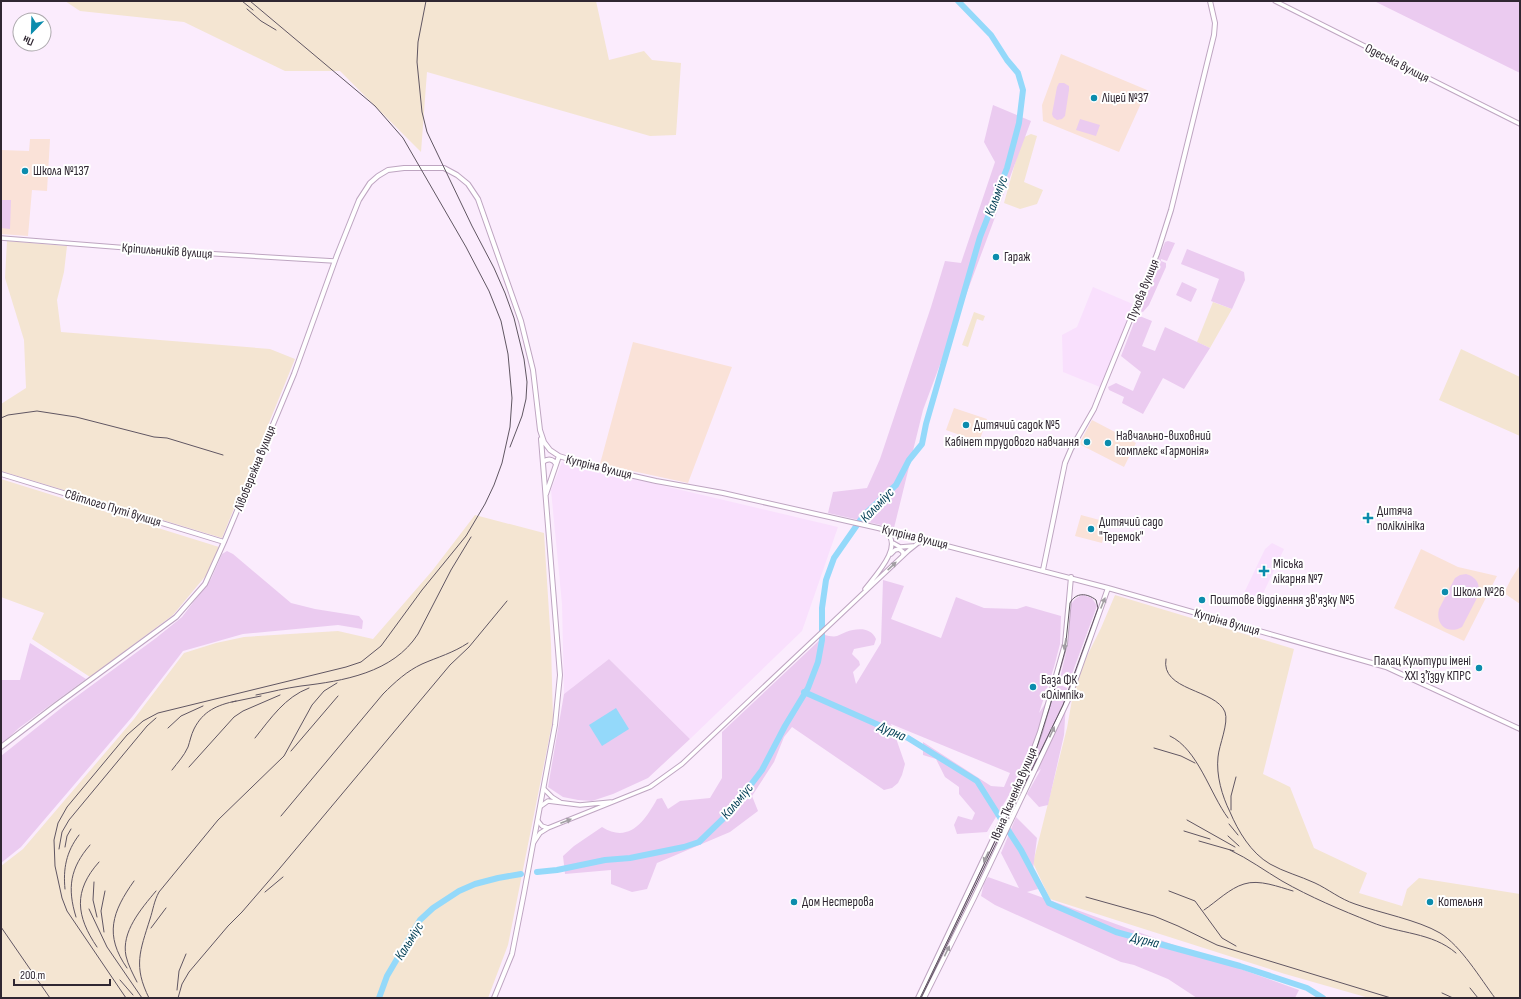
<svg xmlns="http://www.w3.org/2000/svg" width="1521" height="999" font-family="'Sofia Sans Condensed',sans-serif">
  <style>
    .built { fill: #f9e0fd }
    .industrial { fill: #f4e5d2 }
    .education { fill: #fae2d8 }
    .green { fill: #ebcbf0 }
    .water { fill: #94d9fa }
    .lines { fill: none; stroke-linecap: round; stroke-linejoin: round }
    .river { stroke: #94d9fa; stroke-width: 6 }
    .tertiary-casing { stroke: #bea5c1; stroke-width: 5.5 }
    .secondary-casing { stroke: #bea5c1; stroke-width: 6 }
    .tertiary { stroke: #fff; stroke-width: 3.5 }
    .secondary { stroke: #fff; stroke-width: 4 }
    .tram { stroke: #605662; stroke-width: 1 }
    .rail { stroke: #605662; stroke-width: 1 }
    .oneway { fill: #a29ea3 }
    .poi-dot { fill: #0b8cad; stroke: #fff; stroke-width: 1.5 }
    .labels { text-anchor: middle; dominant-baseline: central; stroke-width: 4; stroke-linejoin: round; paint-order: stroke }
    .street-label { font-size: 13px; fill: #302732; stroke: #fff }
    .poi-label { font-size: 13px; fill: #302732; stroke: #fff; text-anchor: start }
    .water-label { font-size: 14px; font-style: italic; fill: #003e54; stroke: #fff }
  </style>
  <rect width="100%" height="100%" fill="#fbecfd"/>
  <path class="built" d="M1093 287 1135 305 1100 387 1063 372 1062 335 1077 327Z
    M562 462 838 527 802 631 690 739 609 659 564 694 562 604 551 490Z
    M1272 543 1284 549 1260 600 1244 593 1265 549Z"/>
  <path class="industrial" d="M65 1H596L609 60 644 51 652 60 681 63 676 135 650 136 427 72 421 152 340 71H285L184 22 80 11Z
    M1031 134 1037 136 1024 182 1043 190 1037 204 1020 209 1004 203 1022 138Z
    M7 241 67 246 64 272 57 300 61 332 270 349 295 359 222 538 1 471V404L26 388 24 340 5 278Z
    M1213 302 1232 309 1210 348 1197 342Z
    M974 312 985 316 983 321 977 319 968 347 962 345Z
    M1461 349 1520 377V436L1439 400Z
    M1 479 219 547 208 573 173 615 90 677 32 639 44 613 1 597Z
    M475 515 544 533 551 644 553 719 508 945 488 998H1V866L23 849 134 719 184 653 216 643 244 637 338 631 373 639 432 571Z
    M1115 595 1294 649 1263 774 1290 787 1314 848 1367 873 1359 893 1402 906 1407 889 1419 878 1520 894V998H1369L1285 974 1050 899 1033 863 1067 728 1073 694 1084 662 1101 628Z"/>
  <path class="education" d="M1061 54 1147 90 1119 152 1043 121 1042 105Z
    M30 139H50L47 191 32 190 28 236 1 234V150L29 151Z
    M633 342 732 367 688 483 600 464Z
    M954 408 987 419 979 442 946 430Z
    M1092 420 1136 443 1124 467 1079 444Z
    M1081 515 1107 522 1102 543 1075 536Z
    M1421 549 1458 567 1497 576 1464 641 1394 608Z
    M1520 565V604L1504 593 1511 579Z"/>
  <path class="green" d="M1374 1H1520V73Z
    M1059 83H1064L1069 86V90L1065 116 1062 119 1057 120 1053 117 1052 114 1057 87Z
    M993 105 1031 121 923 410 894 528 828 513 833 492 867 488 880 459 931 307 945 261 961 263 995 162 984 142Z
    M1080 119 1100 125 1096 136 1076 130Z
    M1 200H11L10 229 1 228Z
    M1168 241 1175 243 1167 261 1161 259V261L1166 263V267L1149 305 1143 312 1137 310 1165 242Z
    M1187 249 1244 272 1245 280 1232 309 1211 301 1219 279 1181 264Z
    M1182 282 1197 289 1191 302 1176 295Z
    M1137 315 1152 321 1142 346 1155 351 1165 327 1210 348 1184 389 1163 378 1143 414 1122 403 1124 397 1109 390 1108 387 1116 383 1133 391 1141 372 1121 356Z
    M227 551 233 554 291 603 315 609 359 616 363 621 362 629 338 625 243 634 183 651 132 717 21 847 1 863V756L65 705 156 638 182 617 211 579 222 554Z
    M1466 574C1477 577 1481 585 1478 596L1462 627C1448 635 1435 625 1439 609L1455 578 1460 575Z
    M883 580 904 586 891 619 941 638 956 597 984 608 1017 609 1026 606 1061 616 1060 644 1054 667 1039 713 1058 684 1067 688 1064 735 1048 805 1039 807 1027 794 1041 769 1009 795 987 832 957 834 954 825 958 816 972 820 975 813 959 794V787L945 777 936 759 923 755V742L991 786 1004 787 1010 773 891 724 905 764 902 775 898 783 892 788 884 790 792 727 784 737 774 762 752 796 758 811 730 832 657 863 647 889 632 892 611 884V870L565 874 563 856 574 846 602 827C629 844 645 821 657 799L662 798 668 809 680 801 710 798 722 778V732L825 635C828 636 834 637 837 636 840 635 843 633 846 632 857 628 871 627 876 639L874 645 854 649 852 654 859 661 860 665 853 672 856 684 881 643Z
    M1083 595 1092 598 1097 606 1069 682 1066 677 1060 678 1067 649 1071 605C1074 599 1077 597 1083 595Z
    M30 643 86 679 19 728 1 745V680H20Z
    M609 659 690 739 648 778 613 794 592 801 578 800 563 797 548 787 564 694Z
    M1016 817 1037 838 1033 869 1038 889 1027 892 1299 990 1295 998H1197L1168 979 1134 965 1121 962 995 905 981 896 984 883 988 877 1019 888 1001 853Z"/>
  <path class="water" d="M616 708 629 729 602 746 589 725Z"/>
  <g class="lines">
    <path class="river" d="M804 692 908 738 977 781 1001 819
      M1008 830 1021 850 1049 903 1116 932 1240 966 1307 988 1323 998
      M537 872 557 870 605 860 630 858 684 847 699 842 731 811 762 770 785 726 808 688 818 662 822 640V608L826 580 834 558 864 515 896 485 909 460 922 444 926 424 980 237 1007 168 1019 123 1023 90 1018 73 1007 60 991 35 958 1
      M379 998 387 976 420 920 433 908 459 891 475 884 498 878 521 874"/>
    <g class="tertiary-casing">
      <path id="tertiary" d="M1275 1 1520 124
        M1 238 166 251 334 261
        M893 543 900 547 913 546
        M891 554 895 550 899 549 903 552V555
        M865 589C875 576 906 544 884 531
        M544 789 552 797 560 802
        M541 806 548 801 580 805 611 802
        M538 821 542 826 548 828
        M534 842 540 833 548 828 650 787 682 764 908 551 918 543 926 541"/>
    </g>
    <g class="secondary-casing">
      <path id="secondary" d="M543 462C548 458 553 459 556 464
        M1 474 224 542
        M546 494 559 456
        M1043 570 1065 463 1071 449 1094 409 1100 394 1157 254 1171 210 1214 35 1215 23 1210 1
        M1 747 56 705 176 617 205 584 224 542 294 374 337 255 359 200 370 183 378 176 388 170 404 168H444L457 175 468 184 478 199 521 321 533 370 540 430 544 442 550 450 559 456 594 467 656 481 723 493 878 528 1108 588 1386 667 1520 729
        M494 998 512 954 524 893 555 725 560 675 541 439
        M918 998 1027 767 1040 732 1065 644 1071 577
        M924 998 974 898 1069 698 1108 588"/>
    </g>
    <use href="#tertiary" class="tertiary"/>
    <use href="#secondary" class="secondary"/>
    <path class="tram" d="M920 998 1031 766 1050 706 1065 651 1070 603C1076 592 1087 593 1096 600L1098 608 1063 705 921 998"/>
    <path class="rail" d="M242 1 253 10
      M426 1 418 42 417 62 422 112 427 132 472 226 494 268 505 293 514 318 524 359 527 382 526 399 522 416 510 447
      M247 9 261 21 276 30
      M1 418 8 415 37 411 76 417 154 437 167 438 223 455
      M1166 659C1160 691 1216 689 1225 712 1229 723 1219 745 1218 757 1216 775 1222 796 1230 812 1238 831 1251 853 1270 864 1284 872 1300 876 1315 883 1328 889 1340 899 1355 904 1380 913 1418 920 1440 933 1461 946 1480 978 1495 998
      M256 695C271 692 286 688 301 686 343 681 393 673 418 634L451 570 471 537
      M232 702 261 696
      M168 728 181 716 203 706
      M1170 736C1198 749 1210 794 1228 818
      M255 738C271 718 285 697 309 688
      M1154 748 1181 756 1195 763
      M291 751 338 696
      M189 767 234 717 243 711 280 695
      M172 770C178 762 184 756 188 747 190 741 191 735 194 729 203 711 217 705 236 701
      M1231 810V796L1236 777
      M281 816 383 694C395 682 407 671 422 664 438 657 453 653 468 643
      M1187 820 1235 847
      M1229 824 1238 835
      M1184 831 1210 839
      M1228 836 1239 846
      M1199 841 1234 851
      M65 847 67 836 71 829
      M59 849 62 832 69 820 147 726 156 718
      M1230 850C1249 859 1265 871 1282 881 1310 897 1341 910 1371 922 1399 934 1432 932 1456 953
      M94 882 93 900 97 917
      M65 889C63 869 66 852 79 835
      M1169 891 1195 901 1222 938 1236 946
      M265 892 283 877
      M1086 897 1154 916 1178 926 1217 945 1391 998
      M89 909 107 947 142 998
      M1204 910C1216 902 1230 888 1244 884 1259 879 1279 887 1293 891
      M76 917C67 888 70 868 90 845
      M1 927 50 998
      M151 928 166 908
      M104 932 101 911 105 891
      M97 947C76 916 73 891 99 862
      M127 968C104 935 112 912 134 881
      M120 980 133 995
      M137 982C133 974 128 965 126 956 121 932 141 909 156 891
      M1470 988 1478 998
      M177 990 179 971 186 954
      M1442 993 1453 998
      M126 998 67 911 62 898 55 866 54 840 58 823 67 807 127 735 143 721 158 713 346 667 361 662 381 646 422 590 466 536 485 504 494 485 502 463 510 427 512 398 508 354 501 321 489 291 466 247 403 138 375 106 250 1
      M149 998C133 966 140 951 150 919 153 910 154 901 159 892L218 820 284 756 312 705 324 691 337 683
      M178 998 182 984 189 972 228 926 242 912 280 868 450 665 469 647 507 601"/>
  </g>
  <defs><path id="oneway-solid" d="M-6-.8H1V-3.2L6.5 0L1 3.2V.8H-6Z"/></defs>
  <g class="oneway">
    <use href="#oneway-solid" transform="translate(892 566) rotate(-43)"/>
    <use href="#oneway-solid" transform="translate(1103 603) rotate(-68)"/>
    <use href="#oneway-solid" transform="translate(1065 644) rotate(100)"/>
    <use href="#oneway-solid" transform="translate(1052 732) rotate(-65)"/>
    <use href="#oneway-solid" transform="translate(566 821) rotate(-21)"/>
    <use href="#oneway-solid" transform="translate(986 857) rotate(115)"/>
    <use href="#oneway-solid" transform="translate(947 951) rotate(-64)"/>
  </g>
  <g class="poi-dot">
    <circle cx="1094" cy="98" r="4"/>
    <circle cx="25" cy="171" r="4"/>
    <circle cx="996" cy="257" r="4"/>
    <circle cx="966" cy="425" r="4"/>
    <circle cx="1087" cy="442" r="4"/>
    <circle cx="1108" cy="443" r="4"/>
    <path d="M1366 512h4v4h4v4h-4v4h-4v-4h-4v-4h4z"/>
    <circle cx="1091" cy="529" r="4"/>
    <path d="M1262 565h4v4h4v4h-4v4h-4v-4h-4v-4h4z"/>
    <circle cx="1445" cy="592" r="4"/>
    <circle cx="1202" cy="600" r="4"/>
    <circle cx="1479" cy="668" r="4"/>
    <circle cx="1033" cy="687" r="4"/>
    <circle cx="794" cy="902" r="4"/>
    <circle cx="1430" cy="902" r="4"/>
  </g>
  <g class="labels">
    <g class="street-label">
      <text transform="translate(1397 63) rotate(27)">Одеська вулиця</text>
      <text transform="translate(167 251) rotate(4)">Кріпильників вулиця</text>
      <text transform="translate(1143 290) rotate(-68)">Пухова вулиця</text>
      <text transform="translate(599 467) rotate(14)">Купріна вулиця</text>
      <text transform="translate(255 468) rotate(-68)">Лівобережна вулиця</text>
      <text transform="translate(113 508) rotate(17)">Світлого Путі вулиця</text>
      <text transform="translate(915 537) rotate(14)">Купріна вулиця</text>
      <text transform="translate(1227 622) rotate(16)">Купріна вулиця</text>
      <text transform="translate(1014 794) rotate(-67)">Івана Ткаченка вулиця</text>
    </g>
    <g class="poi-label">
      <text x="1102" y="98">Ліцей №37</text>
      <text x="33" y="171">Школа №137</text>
      <text x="1004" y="257">Гараж</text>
      <text x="974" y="425">Дитячий садок №5</text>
      <text x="1116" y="436">Навчально-виховний<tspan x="1116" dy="15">комплекс «Гармонія»</tspan></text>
      <text x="1079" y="442" text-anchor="end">Кабінет трудового навчання</text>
      <text x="1377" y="511">Дитяча<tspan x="1377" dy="15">поліклініка</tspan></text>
      <text x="1099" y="522">Дитячий садо<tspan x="1099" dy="15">"Теремок"</tspan></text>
      <text x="1273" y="564">Міська<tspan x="1273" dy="15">лікарня №7</tspan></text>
      <text x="1453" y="592">Школа №26</text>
      <text x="1210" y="600">Поштове відділення зв'язку №5</text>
      <text x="1471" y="661" text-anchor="end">Палац Культури імені<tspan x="1471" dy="15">XXI з'їзду КПРС</tspan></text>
      <text x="1041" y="680">База ФК<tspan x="1041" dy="15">«Олімпік»</tspan></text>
      <text x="802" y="902">Дом Нестерова</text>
      <text x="1438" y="902">Котельня</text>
    </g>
    <g class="water-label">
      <text transform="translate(996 196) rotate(-69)">Кальміус</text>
      <text transform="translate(877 505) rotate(-46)">Кальміус</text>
      <text transform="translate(892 731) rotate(24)">Дурна</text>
      <text transform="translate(737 801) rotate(-50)">Кальміус</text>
      <text transform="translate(1145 940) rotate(15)">Дурна</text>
      <text transform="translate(409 941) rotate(-58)">Кальміус</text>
    </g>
  </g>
  <rect width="1521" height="999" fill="none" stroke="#302732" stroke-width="4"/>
  <g transform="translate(32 32) rotate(203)"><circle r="19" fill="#ffffff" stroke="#aca9ad"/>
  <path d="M0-3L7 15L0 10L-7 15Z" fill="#0b8cad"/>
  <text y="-6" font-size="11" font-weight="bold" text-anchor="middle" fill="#302732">Пн</text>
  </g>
  <path d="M14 979v6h96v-6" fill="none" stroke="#302732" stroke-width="2"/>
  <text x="20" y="979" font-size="12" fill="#302732" stroke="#ffffff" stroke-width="3" paint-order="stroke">200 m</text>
</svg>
